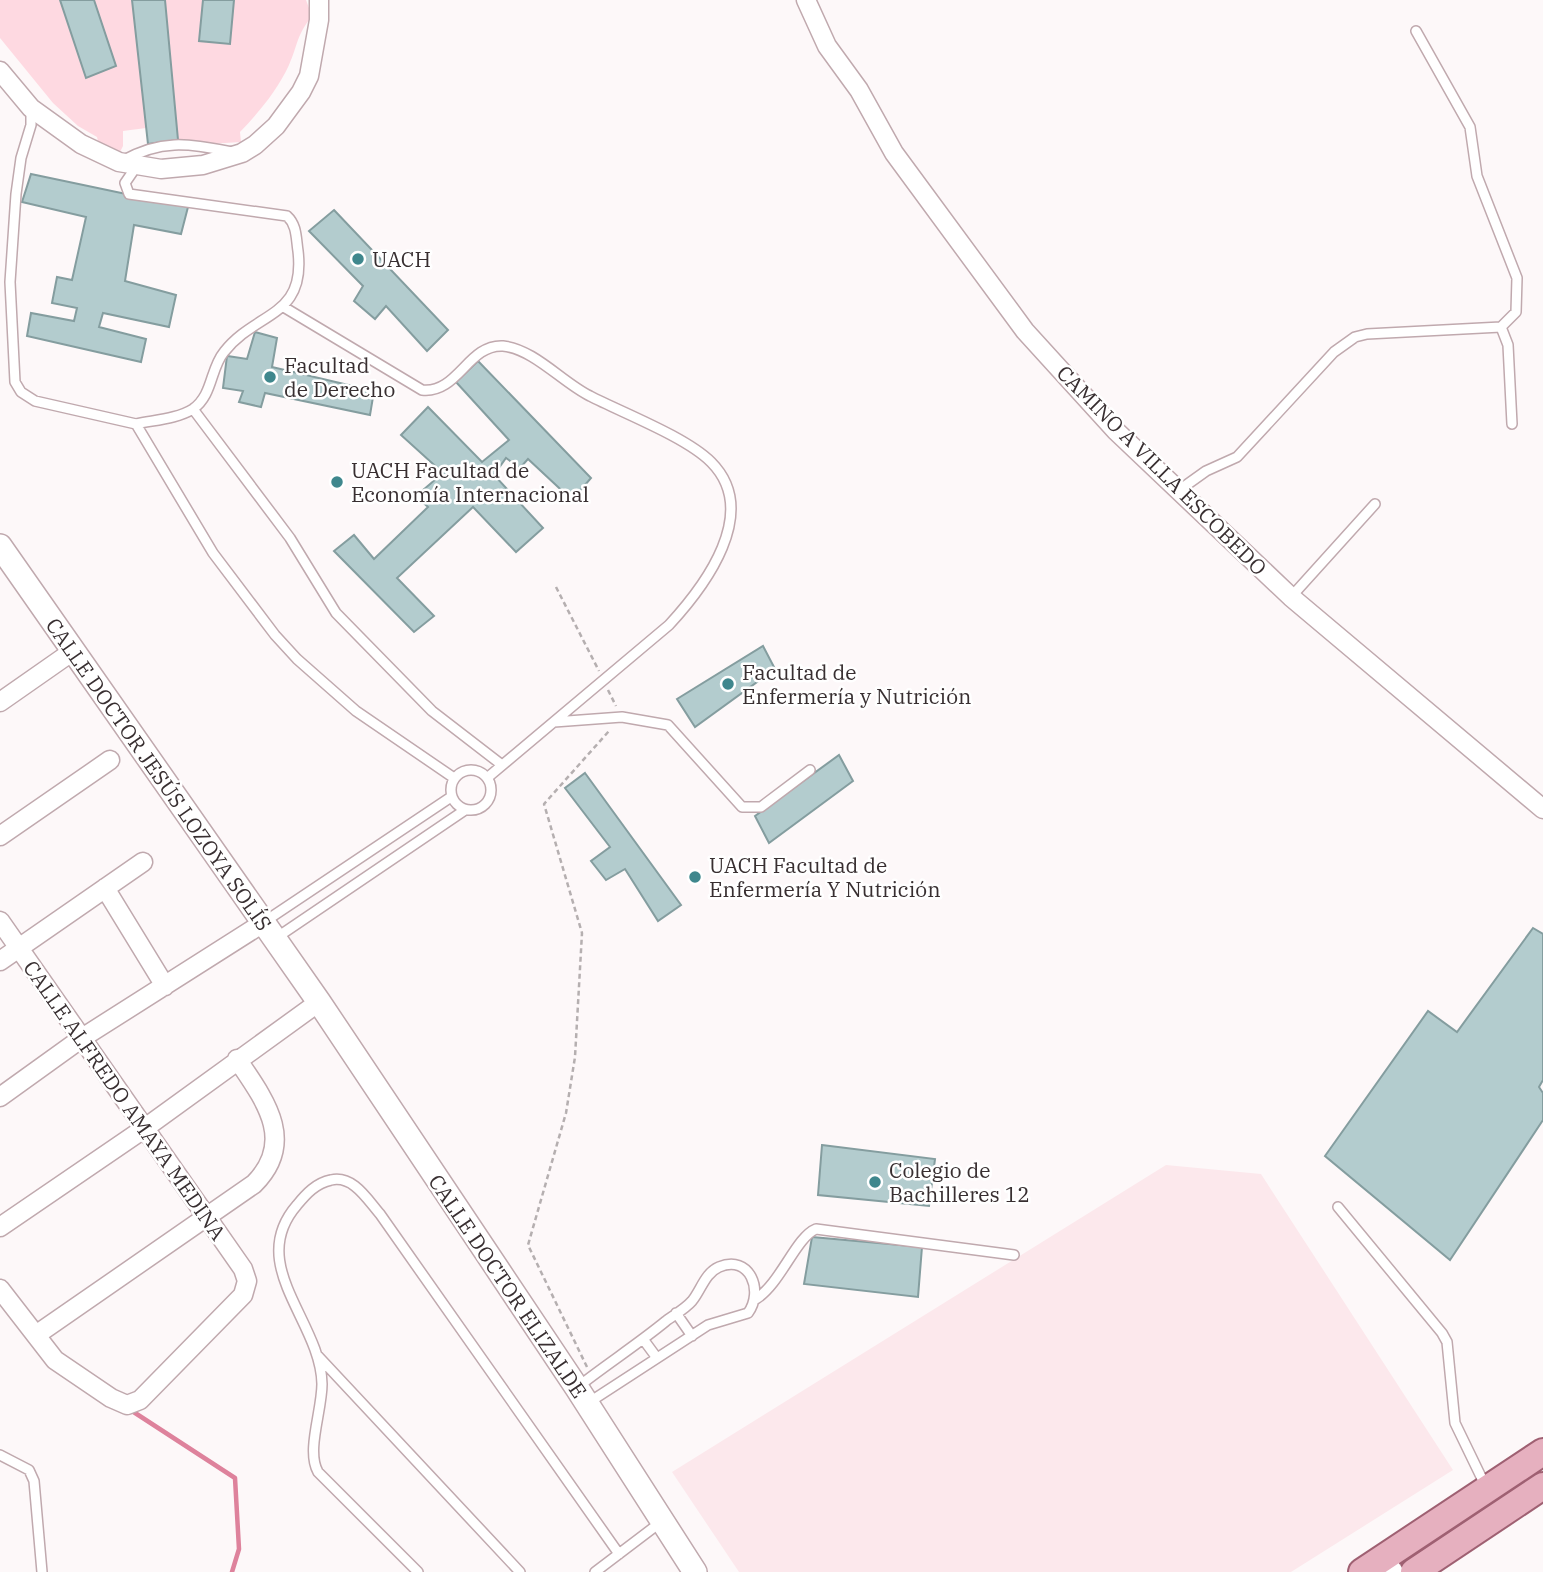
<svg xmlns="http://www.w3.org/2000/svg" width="1543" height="1572" font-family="'IBM Plex Serif',serif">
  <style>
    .built { fill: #fce8ec }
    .green { fill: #fed9e1 }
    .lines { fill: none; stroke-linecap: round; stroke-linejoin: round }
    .stream { stroke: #de829c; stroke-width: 4.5 }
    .building { fill: #b3ccce; stroke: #849d9f; stroke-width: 2 }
    .lane-casing { stroke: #c0a9ae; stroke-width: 12 }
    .street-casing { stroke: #c0a9ae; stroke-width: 21 }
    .secondary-casing { stroke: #c0a9ae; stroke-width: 26 }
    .primary-casing { stroke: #9f6072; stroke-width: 30 }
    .path { stroke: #b5afb0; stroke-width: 2.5; stroke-dasharray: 5 3.5; stroke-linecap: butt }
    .lane { stroke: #fff; stroke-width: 9 }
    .street { stroke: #fff; stroke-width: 18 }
    .secondary { stroke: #fff; stroke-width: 23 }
    .primary { stroke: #e6b0bf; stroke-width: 26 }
    .poi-dot { fill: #3f878d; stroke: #fff; stroke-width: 2.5 }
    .labels { text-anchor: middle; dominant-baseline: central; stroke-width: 5; stroke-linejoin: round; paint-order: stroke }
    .poi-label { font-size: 21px; fill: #382f31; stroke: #fff; text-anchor: start }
    .street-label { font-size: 21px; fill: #382f31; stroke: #fff }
  </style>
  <rect width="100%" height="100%" fill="#fdf8f9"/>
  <path class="built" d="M1166 1165 1261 1174 1453 1470 1291 1572H739L672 1472Z"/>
  <path class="green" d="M0 0H60L86 77 116 66 94 0H132L146 128 123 131V146L119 154 100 151 97 137 78 126 53 103 0 38Z
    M165 0H203L199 41 230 44 234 0H306L312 16C296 36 298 45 289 65 277 91 259 112 240 132L241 142 192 145 178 140Z"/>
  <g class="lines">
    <path class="stream" d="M129 1409 235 1478 239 1549 232 1572"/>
  </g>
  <path class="building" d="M60 0H94L116 66 86 78Z
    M132 0H165L178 140 148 144Z
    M203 0H234L230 44 199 41Z
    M31 174 188 207 181 234 134 225 125 281 176 295 169 327 103 313 99 327 146 339 141 362 27 336 31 313 74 321 77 308 52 303 57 277 72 280 86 217 22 202Z
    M334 210 448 330 427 351 386 306 375 319 354 301 363 286 309 231Z
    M255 332 277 338 272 367 374 391 370 415 265 393 261 407 239 402 243 391 223 388 227 356 247 359Z
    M478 361 591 478 572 500 528 459 520 468 506 458 494 475 543 528 516 552 473 507 397 578 434 616 414 632 334 551 354 535 374 559 428 507 416 496 443 473 401 435 428 407 482 462 509 440 456 382Z
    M763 646 775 669 695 727 677 699Z
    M839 755 853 781 769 843 755 816Z
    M585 773 681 905 658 921 625 869 606 880 591 861 610 847 565 788Z
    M1533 928 1543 934V1080L1539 1087 1543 1093V1120L1450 1260 1325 1156 1428 1011 1457 1032Z
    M822 1145 935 1159 929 1206 818 1195Z
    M812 1237 922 1247 918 1297 804 1284Z"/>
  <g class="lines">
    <g class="lane-casing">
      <path id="lane" d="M1416 31 1470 127 1477 176 1517 278 1516 312 1501 327
        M31 109V125L21 158 16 194 10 282 15 382 21 392 35 401 136 424 213 553 275 635 297 659 356 711 454 778
        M122 161C163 138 189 144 233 152
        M282 306 422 390C458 394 468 344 503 346 534 349 563 383 590 396 623 413 686 437 711 462 761 512 705 586 669 625L487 778
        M193 409 290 538 336 613 432 711 502 765
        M136 424C154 420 177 419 193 409 213 395 210 369 224 352 256 311 306 318 298 251 296 238 297 225 287 216L129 194 125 183 136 167
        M1178 491 1206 471 1237 457 1334 352 1355 337 1367 334 1501 327 1508 345 1512 424
        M1291 597 1375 504
        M554 722 622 717 668 725 742 807H761L810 770
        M451 790a20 20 0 1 1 40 0a20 20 0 1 1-40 0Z
        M264 922 451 797
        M276 938 465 810
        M1338 1207 1442 1333 1447 1342 1455 1423 1486 1487
        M756 1299C781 1283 796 1237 816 1229L1014 1255
        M676 1313 692 1336
        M643 1339 657 1358
        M318 1356 520 1572
        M579 1386C607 1364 638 1344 666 1321 674 1315 685 1309 692 1301 701 1290 705 1273 719 1267 750 1254 764 1291 748 1313L708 1325 588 1403
        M0 1455 29 1470 34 1481 42 1572
        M418 1572 318 1472C306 1451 322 1411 322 1384 321 1321 245 1265 297 1205 306 1194 316 1183 331 1180 353 1175 367 1199 380 1214L619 1554
        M595 1572 661 1522"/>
    </g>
    <g class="street-casing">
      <path id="street" d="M806 0 827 46 859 90 894 153 1025 331 1116 431 1291 597 1543 809
        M0 71 31 108 81 144 119 162 161 169 203 165 242 153 255 145 276 126 301 92 309 76 319 20V0
        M0 702 73 651
        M0 836 110 760
        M105 888 165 986
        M0 921 243 1269 247 1281 243 1295 140 1400 127 1405 111 1398 55 1360 0 1289
        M0 961 143 862
        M0 1097 82 1038 263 923
        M0 1227 145 1128 319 1002
        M36 1335 254 1184C297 1141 264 1099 237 1059
        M1384 1558 1394 1572"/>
    </g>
    <g class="secondary-casing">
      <path id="secondary" d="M0 546 319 1002 577 1388 695 1572"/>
    </g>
    <g class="primary-casing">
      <path id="primary" d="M1362 1572 1543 1452
        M1414 1572 1543 1486"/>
    </g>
    <path class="path" d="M556 587 599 671
      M608 690 616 706
      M587 1367 528 1245 566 1113 575 1057 582 933 544 804 609 731"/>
    <use href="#lane" class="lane"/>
    <use href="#street" class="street"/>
    <use href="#secondary" class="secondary"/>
    <use href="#primary" class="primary"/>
  </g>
  <g class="poi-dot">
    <circle cx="358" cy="259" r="7"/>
    <circle cx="270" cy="377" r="7"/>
    <circle cx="337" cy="482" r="7"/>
    <circle cx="728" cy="684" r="7"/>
    <circle cx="695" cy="877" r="7"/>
    <circle cx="875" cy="1182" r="7"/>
  </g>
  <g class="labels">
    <g class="poi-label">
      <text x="372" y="259">UACH</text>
      <text x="284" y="365">Facultad<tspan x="284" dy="24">de Derecho</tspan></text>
      <text x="351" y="470">UACH Facultad de<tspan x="351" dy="24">Economía Internacional</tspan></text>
      <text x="742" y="672">Facultad de<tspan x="742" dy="24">Enfermería y Nutrición</tspan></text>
      <text x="709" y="865">UACH Facultad de<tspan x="709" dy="24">Enfermería Y Nutrición</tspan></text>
      <text x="889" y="1170">Colegio de<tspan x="889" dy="24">Bachilleres 12</tspan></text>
    </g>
    <g class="street-label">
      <text transform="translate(1162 470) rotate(45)">CAMINO A VILLA ESCOBEDO</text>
      <text transform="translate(159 774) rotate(55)">CALLE DOCTOR JESÚS LOZOYA SOLÍS</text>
      <text transform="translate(125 1100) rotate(55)">CALLE ALFREDO AMAYA MEDINA</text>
      <text transform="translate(508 1286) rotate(56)">CALLE DOCTOR ELIZALDE</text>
    </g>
  </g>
</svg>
